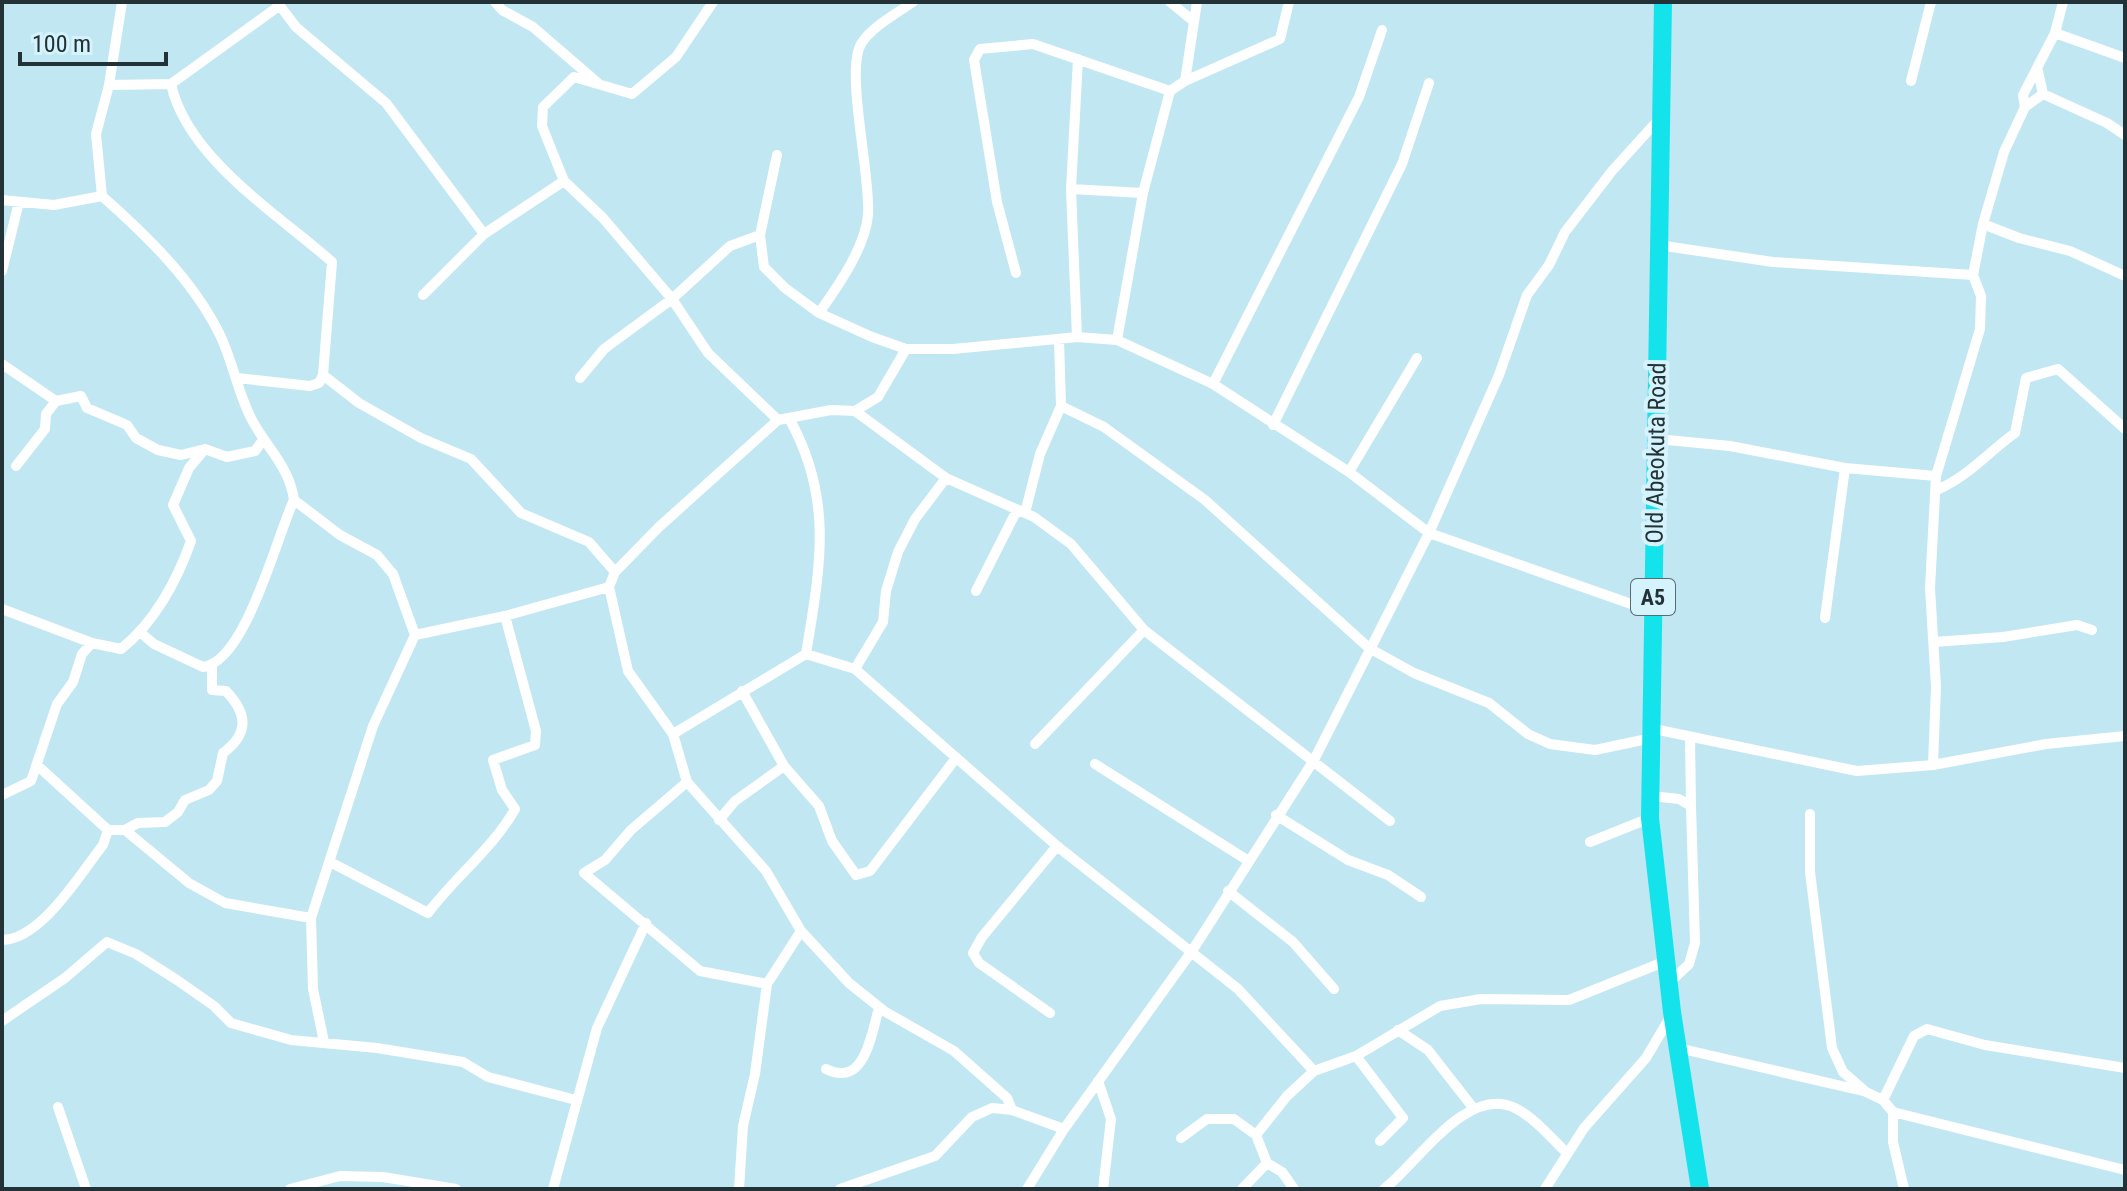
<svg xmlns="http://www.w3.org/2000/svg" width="2127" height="1191" font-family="'Roboto Condensed',sans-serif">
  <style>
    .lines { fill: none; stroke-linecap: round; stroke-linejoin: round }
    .street { stroke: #fff; stroke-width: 10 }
    .highway { stroke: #15e3ec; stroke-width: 18 }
    .labels { text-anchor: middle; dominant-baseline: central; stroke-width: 8; stroke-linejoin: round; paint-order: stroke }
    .shield { fill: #d5f3fc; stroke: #586c71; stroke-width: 2 }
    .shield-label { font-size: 22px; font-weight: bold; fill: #233236 }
    .street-label { font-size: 24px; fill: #233236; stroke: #d5f3fc }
  </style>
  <rect width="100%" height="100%" fill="#c1e7f3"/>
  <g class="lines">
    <path class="street" d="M122 2 109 85 96 134 102 196C147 236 193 280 220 335 233 362 238 394 252 420 267 448 290 468 294 500L340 535 377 555 393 574 415 635 373 726 311 918 313 989 324 1042
      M277 2 296 27 386 103 484 234
      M495 2 502 10 533 27 598 83
      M713 2 676 57 632 94 574 77 543 107 542 126 564 181 603 218 672 299 708 353 778 420
      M1170 2 1192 20
      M2055 33 2125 58
      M1185 81 1280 39 1289 2
      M1911 81 1931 2
      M171 84C187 158 278 214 332 262L323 375
      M109 85 171 84 279 6
      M2043 94 2107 123 2125 135
      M2025 107 2043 94 2038 71
      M1071 189 1143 193
      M2 200 54 205 102 196
      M1983 224 2019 238 2070 251 2125 276
      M760 235 764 267 785 288 819 313 872 337 906 349H953L1077 337 1117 340 1213 384 1349 472 1429 533 1654 612
      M1658 245 1773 262 1973 275
      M2 271 19 202
      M1016 273 997 202 974 60 980 49 1033 44 1170 91
      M423 295 484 234 564 181
      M819 313C838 286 865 248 868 215 871 176 845 71 861 44 871 27 896 14 913 2
      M1077 337 1071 189 1078 59
      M1117 340 1143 193 1170 91 1185 81 1197 2
      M2 364 56 401 81 396 87 408 127 425 136 438 158 450 181 455 205 449 227 457 255 451 263 440
      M237 378 310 386 319 383 323 375 359 403 421 438 471 459 521 513 589 542 615 572
      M580 378 604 349 672 299 730 246 760 235 777 155
      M1213 384 1359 97 1382 30
      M1061 406 1104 427 1205 500 1369 648 1414 673 1489 703 1528 734 1550 744 1595 750 1652 738
      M855 411 878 397 906 349
      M790 420C834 500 820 568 806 654
      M1273 425 1402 164 1429 83
      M1657 439 1730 446 1845 468 1936 476
      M16 466 45 429 46 414 56 401
      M1349 472 1417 358
      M1937 490C1969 476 1987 453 2015 433L2026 378 2058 369 2125 429
      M1025 513 1040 454 1061 406 1059 340
      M609 587 628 671 673 734 687 782 766 871 801 931 849 983 884 1011 954 1051 1007 1098 1012 1110
      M976 591 1016 512
      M2 609 92 643 121 649C154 623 177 581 191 541L173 505 189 468 205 449
      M1825 618 1845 468
      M141 633 154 644 203 667C246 662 277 535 294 500
      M415 635 505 616 609 587 615 572 659 527 778 420 831 410 855 411 946 478 1034 517 1071 544 1144 630 1390 821
      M1934 642 2003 637 2077 625 2092 630
      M855 669 883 622 886 591 898 552 915 519 946 478
      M742 691 784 766 819 806 832 841 856 875 870 871 956 758
      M1654 729 1857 771 1933 765 2046 744 2125 736
      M673 734 806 654 855 669 1057 846 1238 989 1314 1071
      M1690 737 1691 806
      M1035 744 1144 630
      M1095 764 1247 860
      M1933 765 1936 687 1930 588 1936 476 1980 329 1981 296 1973 275 1983 224 2004 152 2025 107 2023 95 2055 33 2063 2
      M38 766 108 830H125L189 883 225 903 311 918
      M687 782 631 830 605 860 584 873 700 971 767 984
      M2 795 31 781 57 704 73 682 82 654 92 643
      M1651 796 1679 799 1691 806 1695 943 1689 964 1669 983
      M1810 814V872L1832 1048 1843 1072 1866 1092 1883 1100 1893 1112V1142L1904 1189
      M1276 815 1348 860 1388 875 1421 897
      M719 820 735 801 784 766
      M125 830 138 823 165 822 178 812 185 800 209 790 217 781 223 753C250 733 247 713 226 691L212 690V666
      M1590 842 1650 818
      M330 862 428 913C455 877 494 847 515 809L502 790 493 760 535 745 536 731 505 616
      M1228 891 1293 942 1334 989
      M2 940C41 940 80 874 103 845L108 830
      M1050 1013 979 963 973 953 982 937 1057 846
      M2 1021 65 978 107 942 136 954 177 980 214 1006 231 1023 291 1040 377 1048 463 1062 488 1077 576 1100
      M1398 1030 1428 1050 1474 1109
      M1678 1048 1863 1091
      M1356 1056 1403 1118 1380 1141
      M826 1069C865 1088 871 1035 879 1008
      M1098 1081 1111 1119 1103 1189
      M1883 1100 1914 1036 1927 1029 1985 1045 2125 1068
      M58 1107 86 1189
      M1893 1112 2125 1170
      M1256 1135 1287 1096 1314 1071 1356 1056 1440 1006 1481 999 1569 1000 1666 961
      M1181 1138 1207 1119H1234L1256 1135 1267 1163 1282 1172 1294 1189
      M290 1189 340 1176 383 1177 456 1189
      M553 1189 597 1028 646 923
      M739 1189 743 1126 755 1074 767 984 801 931
      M840 1189 935 1156 972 1117 992 1108 1012 1110 1064 1129
      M1027 1189 1064 1129 1192 951 1314 760 1429 533 1499 375 1527 295 1549 265 1565 232 1612 171 1659 119
      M1242 1189 1267 1163
      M1384 1189C1416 1165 1467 1084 1515 1108 1535 1118 1551 1138 1567 1153
      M1545 1189 1584 1128 1646 1058 1672 1014"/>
    <path class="highway" d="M1663 2 1650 818 1672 1012 1700 1189"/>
  </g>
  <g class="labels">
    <rect class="shield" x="1631" y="579" width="44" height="36" rx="6"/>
    <g class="shield-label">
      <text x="1653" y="597">A5</text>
    </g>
    <g class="street-label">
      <text transform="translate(1656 453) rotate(-89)">Old Abeokuta Road</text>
    </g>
  </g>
  <rect width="2127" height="1191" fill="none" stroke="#233236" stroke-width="8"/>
  <path d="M20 52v12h146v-12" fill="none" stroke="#233236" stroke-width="4"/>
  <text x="32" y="52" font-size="24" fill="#233236" stroke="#d5f3fc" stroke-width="6" paint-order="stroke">100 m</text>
</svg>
